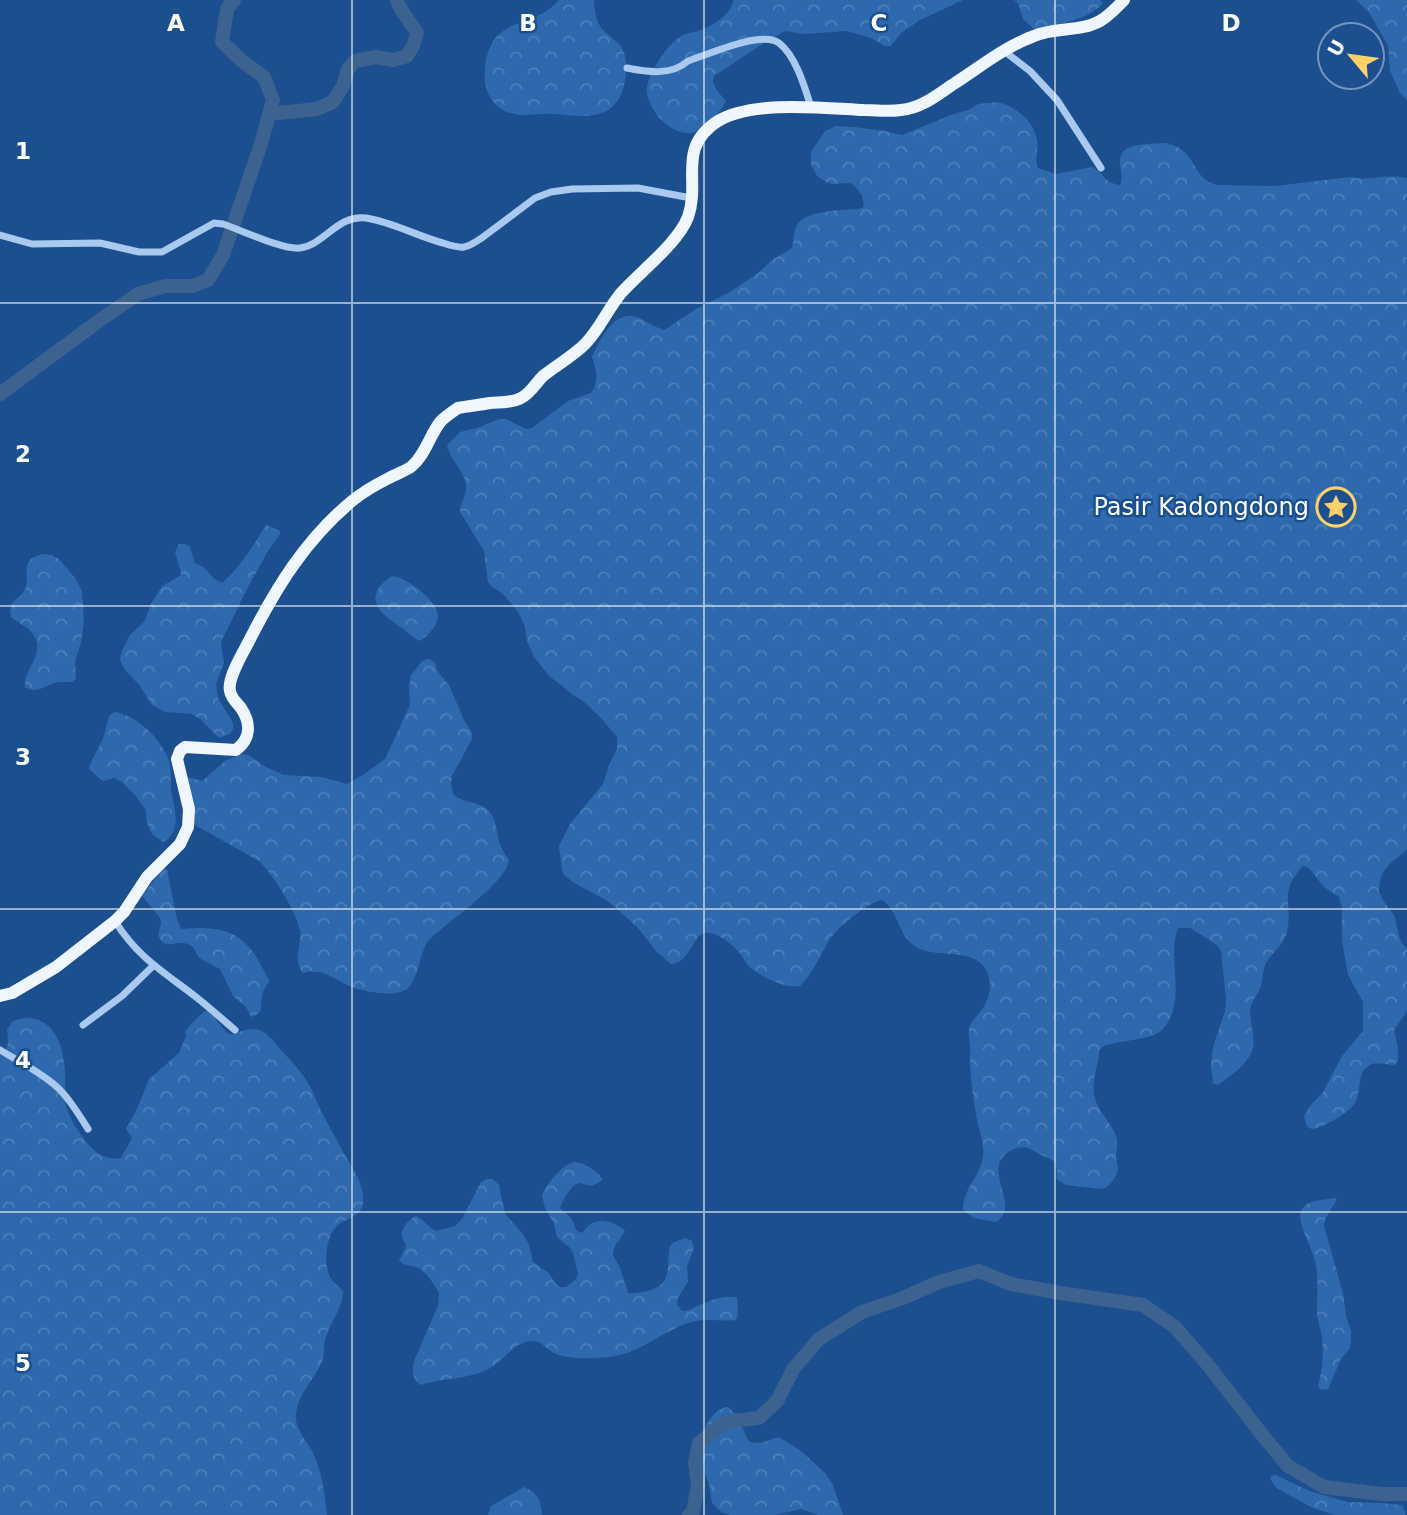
<svg xmlns="http://www.w3.org/2000/svg" width="1407" height="1515" font-family="'DejaVu Sans',sans-serif">
  <style>
    .forest { fill: url(#forest-crowns) }
    .lines { fill: none; stroke-linecap: round; stroke-linejoin: round }
    .river { stroke: #3c6290; stroke-width: 14 }
    .street { stroke: #a9c9ee; stroke-width: 7 }
    .primary { stroke: #f0f6ff; stroke-width: 12 }
    .grid { fill: none; stroke: #fff; stroke-width: 2; stroke-opacity: 0.55 }
    .labels { text-anchor: middle; dominant-baseline: central; stroke-width: 5; stroke-linejoin: round; paint-order: stroke }
    .poi-label { font-size: 24px; fill: #fff; stroke: #1b4f8f; text-anchor: end }
    .grid-label { font-size: 23px; text-anchor: middle; font-weight: bold; fill: #fff; stroke: #1b4f8f; stroke-width: 5; stroke-linejoin: round; paint-order: stroke }
  </style>
  <defs>
    <pattern id="forest-crowns" width="20" height="18" patternUnits="userSpaceOnUse" patternTransform="scale(1.75)"><rect width="20" height="18" fill="#2e69ad"/><path d="M2 6a3 3 0 1 1 6 0M12 15a3 3 0 1 1 6 0" fill="none" stroke="#4d80b9"/></pattern>
  </defs>
  <rect width="100%" height="100%" fill="#1b4f8f"/>
  <path class="forest" d="M559 0H594C595 9 595 18 600 26 605 33 613 38 619 44 628 54 627 73 624 85 622 95 616 106 607 111 591 119 570 115 554 114 543 113 533 115 522 115 495 114 482 93 485 67 491 14 533 30 559 0Z
    M734 0H963L920 20 901 33 891 46H885L871 38 847 31 803 34 785 31 765 42 714 76 713 82 718 92 726 101C718 115 707 130 691 133 669 136 641 104 648 82 653 67 669 42 683 35 690 32 698 32 704 29 717 23 730 14 734 0Z
    M1014 0H1100L1103 3C1088 21 1058 23 1036 31L1023 19 1018 3Z
    M1356 0H1407V100L1400 93 1390 71 1388 46 1369 12Z
    M996 102C1015 105 1034 121 1037 140 1039 151 1034 157 1038 168L1056 174 1092 167C1104 173 1104 183 1120 185 1125 175 1116 164 1122 153 1128 145 1138 145 1147 144 1154 144 1163 142 1169 144 1198 151 1191 180 1218 185L1275 186 1351 177C1368 182 1387 173 1407 178V849C1396 861 1382 865 1380 883 1379 888 1378 890 1380 894 1383 903 1391 909 1395 918 1398 928 1398 942 1407 948V1011L1394 1030 1398 1047V1061L1394 1065C1387 1065 1378 1062 1372 1064 1357 1070 1361 1087 1357 1099 1352 1112 1325 1127 1312 1129L1307 1127 1304 1116 1310 1106 1323 1092 1342 1056 1363 1031V1002L1348 975 1342 940V908L1339 897 1324 887 1309 868 1303 866C1278 892 1293 904 1287 932 1284 945 1272 952 1266 963 1262 971 1263 981 1260 989 1258 994 1254 998 1252 1003 1246 1019 1258 1036 1252 1051 1245 1067 1231 1075 1218 1085L1213 1083 1211 1065 1213 1047 1225 1011 1226 999 1221 951 1218 946 1200 934 1190 928H1178C1166 960 1188 1000 1163 1029 1150 1043 1108 1039 1100 1049 1099 1051 1099 1053 1099 1055 1097 1068 1091 1085 1095 1098 1098 1112 1111 1122 1116 1136 1119 1143 1116 1150 1116 1157 1116 1159 1118 1167 1118 1168 1117 1177 1110 1186 1103 1189L1066 1185 1057 1179C1056 1174 1058 1168 1055 1163 1052 1159 1046 1157 1041 1155 1031 1149 1024 1144 1012 1150 1007 1152 1002 1157 1000 1161 992 1181 1018 1208 996 1222L974 1218 963 1210C962 1190 981 1175 983 1156 985 1143 979 1132 977 1119 973 1099 970 1077 970 1056 971 1047 968 1038 969 1030 970 1022 976 1018 980 1012 989 1001 993 985 987 972 976 947 940 958 920 949 896 938 901 912 882 900 867 903 839 926 830 939 820 955 814 972 800 986 786 989 762 977 751 968 746 964 744 959 741 955 735 946 721 935 710 933 692 929 693 962 671 964L657 952 637 927 615 907 606 900 574 883 564 875 562 870 559 846 570 824 603 784 609 765 617 749V737L601 718 583 701 573 695 560 684 550 677 534 657 527 641 525 627 518 612 502 593 492 587 488 582 484 551 460 512C460 502 467 496 466 485 464 470 450 460 447 445L460 432 477 428 499 419H506L526 429 532 428 568 401 591 393C599 380 597 371 592 357 600 340 614 308 639 318 648 322 655 327 664 330L696 309 730 292 758 273 772 260 792 248C794 241 793 233 796 226 805 210 842 210 859 209L864 207 862 195 854 185 849 183 833 184 826 182 817 176 811 165V152L825 131 836 126 854 127 885 131 902 135 951 115 968 110 978 104Z
    M266 525 280 531V534L268 551 248 587 221 642 224 663 216 684 218 698 233 723V729L230 734 219 738 200 719 192 714 165 712 152 705 140 686 125 670 120 660 121 653 130 635 144 622 151 604 162 586 180 576 181 573 175 552 179 544H185L190 547 195 563 205 568 214 579 222 583C241 566 253 546 266 525Z
    M43 554 52 555 60 560 75 578 82 591 84 621 81 643 75 661 76 678 73 682C66 682 60 681 54 683 43 687 36 694 25 687 23 669 47 653 33 634 27 626 18 623 11 617 7 599 21 600 26 587 28 579 25 570 28 563 31 557 36 556 43 554Z
    M392 576C406 577 436 599 438 615 439 624 427 638 419 641 411 636 404 629 396 624 374 609 365 594 392 576Z
    M429 659 434 662 438 672 449 685 464 720 472 733V739L452 776 451 783 453 794C463 804 477 800 488 810 496 818 496 830 499 841 501 849 505 854 509 860 506 884 445 923 427 942 419 957 419 976 408 988 397 998 368 992 354 988 335 981 325 967 303 973 292 960 302 946 300 931 297 913 273 874 259 861L193 824 187 787 188 777 202 781 225 761 241 754 248 755 266 767 284 775 322 777 347 784 363 775 385 759 410 705 409 687 411 675 423 660Z
    M114 712C136 715 158 736 167 756 172 766 170 777 171 788 173 806 184 831 163 842L152 834 147 823 146 810 135 795 122 782 114 778 103 781 90 770 89 766 103 739 109 716Z
    M165 868 167 870 177 919 180 927 182 929C229 924 248 935 267 977L270 980C267 985 262 991 262 997 260 1008 264 1013 251 1017L246 1007 233 996 220 969 199 958 193 947C190 945 187 943 182 943 170 942 165 950 158 935L161 923 160 918 142 896 160 872Z
    M208 1009 226 1032 231 1035C241 1031 252 1026 262 1031 270 1036 275 1043 281 1050 291 1061 301 1071 308 1083 314 1093 317 1103 322 1113 328 1124 334 1135 340 1146 348 1162 360 1176 363 1194 366 1220 347 1215 335 1228 326 1239 324 1261 329 1275 332 1282 338 1285 343 1291 343 1309 329 1323 325 1341 323 1348 325 1355 322 1362 314 1380 298 1394 296 1414 294 1429 307 1441 313 1453 322 1473 325 1493 327 1515H0V1055C10 1050 8 1040 7 1030L13 1021C18 1020 24 1017 30 1018 57 1021 64 1050 65 1073 66 1082 64 1091 65 1100 66 1115 84 1142 95 1151 102 1157 112 1160 121 1158L132 1138 126 1129 137 1109 149 1079 179 1053 186 1036 185 1031 198 1017Z
    M574 1162C585 1163 597 1170 603 1180L592 1186C590 1186 581 1183 579 1183 571 1184 563 1201 560 1208 563 1212 568 1214 571 1218 576 1225 573 1231 582 1233 585 1230 587 1226 591 1224 601 1217 618 1224 625 1231 620 1241 614 1242 613 1255L620 1268 628 1293C636 1294 643 1292 651 1290 673 1283 666 1265 670 1246L674 1242 686 1238 692 1241 694 1248 687 1267 688 1281 677 1300V1304L682 1311C691 1311 696 1306 704 1303 714 1299 724 1296 734 1297L737 1298 738 1315 736 1320C718 1322 706 1317 688 1323 664 1331 645 1349 620 1355 604 1359 571 1360 556 1354 548 1351 542 1341 533 1341 515 1341 507 1357 493 1366 474 1380 443 1377 421 1385 412 1379 412 1371 414 1361L438 1306 439 1293C434 1284 425 1270 416 1267 409 1265 405 1266 399 1261L406 1246C405 1243 403 1240 402 1237 400 1229 410 1218 416 1216 425 1220 429 1228 436 1231L455 1226 462 1219 481 1182 487 1179H493L499 1185 505 1214 523 1234 529 1245 533 1262 549 1273 555 1283 560 1287H566L576 1279 578 1274 573 1253 570 1248 557 1237 554 1224 545 1208 542 1196C546 1184 561 1166 574 1162Z
    M1334 1198 1337 1199 1325 1220 1324 1226 1343 1293 1346 1316 1351 1331V1339L1350 1348 1341 1359 1328 1389 1321 1390 1318 1386C1322 1371 1324 1354 1322 1338 1321 1329 1317 1320 1317 1312 1317 1298 1319 1270 1314 1258 1311 1246 1297 1223 1301 1212 1306 1198 1323 1201 1334 1198Z
    M727 1407C741 1416 741 1428 749 1441 760 1447 768 1439 779 1437L801 1451 825 1473 833 1485 843 1515H818L801 1509 775 1515H731L721 1512 712 1503 709 1484 700 1460V1453L706 1426 709 1420 718 1410Z
    M1274 1474 1309 1491 1348 1502 1380 1503 1402 1505 1406 1513 1405 1515H1334L1311 1507 1276 1488 1270 1478Z
    M524 1487C538 1493 541 1500 542 1515H488L491 1506Z"/>
  <g class="lines">
    <path class="river" d="M269 114 317 109 333 102 343 86 348 69 355 61 376 57 393 60 407 56 413 46 417 33C412 24 398 8 397 0
      M0 394 100 320 138 294 165 286H192L208 280 223 255 261 144 273 100 264 77 242 61 222 42 227 9 234 0
      M689 1515 693 1512 698 1484 695 1463 699 1443 724 1422 759 1418 777 1401 794 1368 819 1339 862 1312 903 1298 939 1282 979 1271 1011 1284 1060 1293 1143 1305 1175 1327 1208 1365 1260 1432 1288 1466 1324 1487 1382 1494H1407"/>
    <path class="street" d="M1004 51 1030 71 1057 100 1101 168
      M627 68C647 72 671 76 688 61 707 55 761 30 779 43 796 56 805 88 811 107
      M0 235 32 244 100 243 139 252H162L214 223 223 224C241 230 283 250 300 248 324 245 338 214 366 218 392 222 417 236 443 243 449 245 457 248 464 247 471 246 477 241 483 237L535 198 551 192 572 189 638 188 691 198
      M115 921C138 958 164 972 196 997 210 1008 222 1019 235 1030
      M83 1025 122 996 153 966
      M0 1050C19 1062 41 1072 58 1088 70 1099 79 1115 88 1129"/>
    <path class="primary" d="M0 996 12 993 56 967 115 921 124 912 147 877 180 844 188 827 189 809 177 759 180 751 185 747 236 750C251 739 251 723 241 708 237 703 231 698 230 691 227 678 243 653 249 641 276 588 305 540 352 501 363 492 377 484 389 478 396 474 406 471 412 466 426 454 430 434 441 421 446 416 452 412 458 408 469 406 479 405 490 403 500 402 512 403 521 398 530 394 536 383 543 376 557 365 573 356 585 344 600 329 608 308 622 292 641 271 678 243 688 217 701 180 676 148 718 121 753 100 823 108 864 110 876 110 888 112 901 110 921 108 936 96 952 85 979 68 1004 47 1034 36 1055 27 1081 32 1100 21 1109 16 1117 7 1124 0"/>
  </g>
  <path class="grid" d="M352 0V1515M704 0V1515M1055 0V1515M0 303H1407M0 606H1407M0 909H1407M0 1212H1407"/>
  <defs>
    <g id="sight-ring" transform="scale(2.0125)"><circle r="9.5" fill="#1b4f8f" stroke="#ffd166" stroke-width="1.5"/><path d="M0-6L1.8-2.2L6-1.7L2.9 1.2L3.7 5.4L0 3.3L-3.7 5.4L-2.9 1.2L-6-1.7L-1.8-2.2Z" fill="#ffd166"/></g>
  </defs>
  <g fill-rule="evenodd">
    <use href="#sight-ring" x="1336" y="507"/>
  </g>
  <g class="labels">
    <g class="poi-label">
      <text x="1309" y="507">Pasir Kadongdong</text>
    </g>
  </g>
  <g class="grid-label">
    <text x="176" y="31">A</text>
    <text x="528" y="31">B</text>
    <text x="879" y="31">C</text>
    <text x="1231" y="31">D</text>
    <text x="23" y="159">1</text>
    <text x="23" y="462">2</text>
    <text x="23" y="765">3</text>
    <text x="23" y="1068">4</text>
    <text x="23" y="1371">5</text>
  </g>
  <g transform="translate(1351 56) rotate(299)"><circle r="33" fill="#1b4f8f" stroke="#7695bc" stroke-width="2"/>
  <path d="M0-5L12 26L0 18L-12 26Z" fill="#ffd166"/>
  <text y="-10" font-size="19" font-weight="bold" text-anchor="middle" fill="#ffffff">U</text>
  </g>
</svg>
